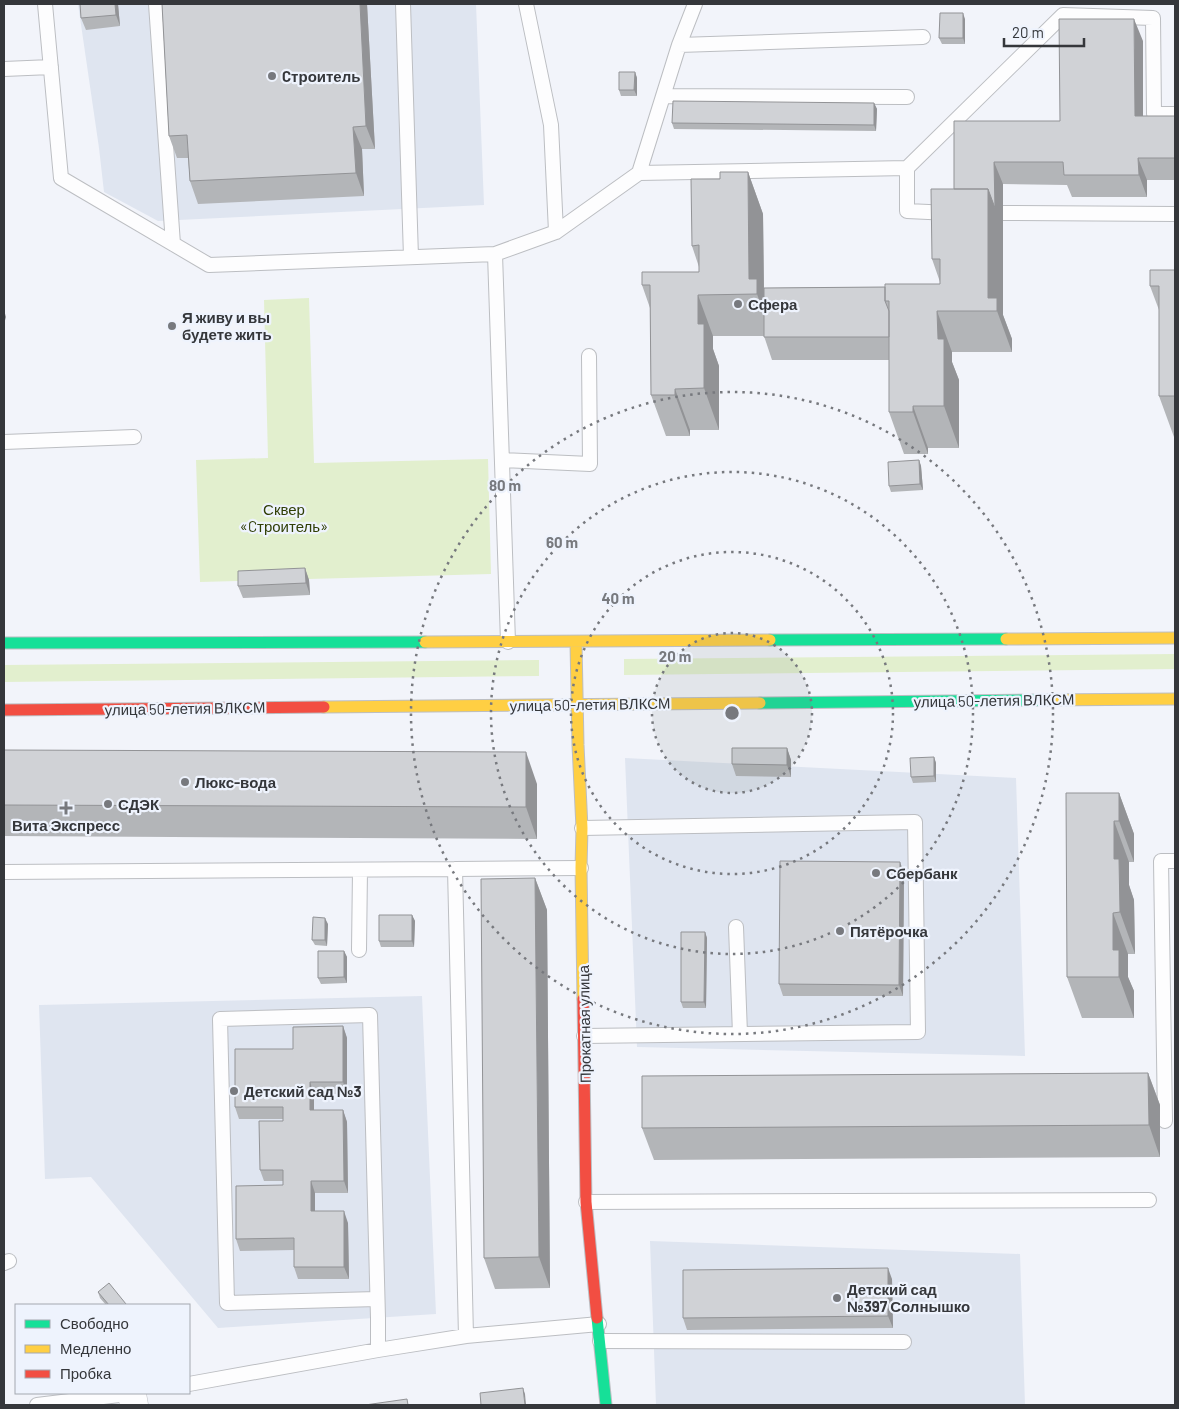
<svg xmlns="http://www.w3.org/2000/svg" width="1179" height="1409" font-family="Barlow,sans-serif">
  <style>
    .built { fill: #dfe5f0 }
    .green { fill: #e2efce }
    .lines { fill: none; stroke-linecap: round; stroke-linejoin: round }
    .lane-casing { stroke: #bcbec2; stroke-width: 16 }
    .street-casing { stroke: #bcbec2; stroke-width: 29 }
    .fast-casing { stroke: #bcbec2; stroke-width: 13 }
    .slow-casing { stroke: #bcbec2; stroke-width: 13 }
    .jam-casing { stroke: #bcbec2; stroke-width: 13 }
    .lane { stroke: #fdfdfe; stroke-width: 14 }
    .street { stroke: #fdfdfe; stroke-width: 28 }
    .fast { stroke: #16e098; stroke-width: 11 }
    .slow { stroke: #ffcf43; stroke-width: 11 }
    .jam { stroke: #f24e42; stroke-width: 11 }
    .wall { fill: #b3b5b8 }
    .shaded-wall { fill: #929396 }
    .building { fill: #d0d2d6; stroke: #929396 }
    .ring { fill: none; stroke: #77797e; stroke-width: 2.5; stroke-dasharray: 2.5 5 }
    .poi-dot { fill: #77797e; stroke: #eef3fd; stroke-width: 2 }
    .labels { text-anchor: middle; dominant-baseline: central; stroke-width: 4.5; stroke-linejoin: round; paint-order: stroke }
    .poi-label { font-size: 15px; font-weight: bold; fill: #35373b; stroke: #eef3fd; text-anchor: start }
    .park-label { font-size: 15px; fill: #303f05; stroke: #eef3fd }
    .street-label { font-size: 15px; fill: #35373b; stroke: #eef3fd }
    .centre { fill: #77797e; stroke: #eef3fd; stroke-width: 2.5 }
    .ring-label { font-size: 15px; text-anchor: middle; font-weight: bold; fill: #77797e; stroke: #eef3fd; stroke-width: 4.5; stroke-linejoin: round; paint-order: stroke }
  </style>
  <rect width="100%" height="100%" fill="#f2f4fa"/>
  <path class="built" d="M78 4H476L484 205 158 221 104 192 99 148Z
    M625 758 1016 778 1025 1056 637 1047Z
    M422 996 436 1314 218 1328 91 1177 45 1179 39 1005Z
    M650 1241 1020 1254 1025 1405H656Z"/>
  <path class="green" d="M309 298 314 463 488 459 491 574 200 582 196 460 268 458 264 300Z
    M1175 654V669L624 675V659Z
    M539 660V676L4 682V665Z"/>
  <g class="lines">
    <g class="lane-casing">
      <path id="lane" d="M45 4 61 178 209 265 495 254 556 232 639 173 907 168 1063 15 1153 18 1154 114H1175
        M156 4 173 244
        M403 4 411 257
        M526 4 551 125 556 232
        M679 45 695 4
        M4 69 51 67
        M663 96 907 97
        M907 168V211L950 213
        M639 173 679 45 923 37
        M1003 213 1175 214
        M495 254 508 642
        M4 442 134 437
        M502 460 590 464 589 356
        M582 828 915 822 918 1032 584 1036
        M4 872 455 869
        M736 927 740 1034
        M359 950 360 870
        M1165 1121 1161 861H1175
        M586 1202 1149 1200
        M4 1263 9 1261
        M377 1299 227 1303 220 1019 370 1015 378 1318V1350
        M466 1336 455 869 581 868
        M600 1341 904 1342
        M189 1384 378 1350 466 1336 599 1324
        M37 1405 136 1393"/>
    </g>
    <g class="street-casing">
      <path id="street" d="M132 1394 134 1405"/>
    </g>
    <g class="fast-casing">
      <path id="fast" d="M770 640 1006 639
        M4 643 425 642
        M760 703 1041 700
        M597 1318 606 1405"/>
    </g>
    <g class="slow-casing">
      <path id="slow" d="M1006 639 1175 638
        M425 642 770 640
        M576 642 578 745 582 828 581 868 583 999
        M1041 700 1175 699
        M324 707 760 703"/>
    </g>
    <g class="jam-casing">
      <path id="jam" d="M4 710 324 707
        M583 999 586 1202 597 1318"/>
    </g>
    <use href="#lane" class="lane"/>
    <use href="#street" class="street"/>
    <use href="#fast" class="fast"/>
    <use href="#slow" class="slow"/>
    <use href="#jam" class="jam"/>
  </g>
  <path class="wall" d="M80 4H118L120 26 86 30 81 18Z
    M162 4H367L375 149H362L364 196 198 204 190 181 188 158H177L169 136Z
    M965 19V44H942L939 38Z
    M1143 41V116H1175V180H1147V197H1072L1067 185 1003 184V315L1012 339V352H952V362L959 380V448H928V454H904L889 412V360H772L764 336H713V349L719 366V430H690V436H666L651 395 650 308 642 285 699 272V267L692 246 720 179 748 172 763 214 764 288 885 287 940 284V282L932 259 954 189V121H1060Z
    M635 72 637 78V96H621L619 90Z
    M874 103 877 109 876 131 674 129 672 123Z
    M1175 270V437H1174L1159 396V310L1150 286Z
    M919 460 921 466 923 490 891 492 889 486Z
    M305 568 309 580 310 595 243 598 238 586Z
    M787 748 791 760V777L736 776 732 764Z
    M4 750 537 784V839L4 836Z
    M934 757 936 763V782L913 783 911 777Z
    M1119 793 1134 834V862H1129V885L1134 900 1135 954H1128V977L1134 991V1018H1082L1067 977Z
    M904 873 903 996H783L779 984Z
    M535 878 547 910 550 1288 495 1289 484 1258Z
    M412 915 415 921 414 947H381L379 941Z
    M328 924 327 946 315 945 312 940Z
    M705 932 707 938 706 1008H683L681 1002Z
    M344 951 347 957V983L321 984 318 978Z
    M343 1026 347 1038V1094H314V1110H343L347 1122 348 1193H315V1211L348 1223 349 1279H298L294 1267V1250L240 1251 236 1239 283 1185V1181H264L260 1170 283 1121V1119H239L235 1107 293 1049Z
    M1148 1073 1160 1105V1157L654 1160 642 1128Z
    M892 1279 893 1328 687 1330 683 1318Z
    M98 1292 127 1305H106L100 1298Z"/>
  <path class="shaded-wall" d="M115 4H118L120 26 116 15Z
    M360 4H367L375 149 366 126Z
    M963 13 965 19V44L963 38Z
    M1134 19 1143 41V138L1135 116Z
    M635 72 637 78V96L634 90Z
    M874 103 877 109 876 131 874 125Z
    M353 127 362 149 364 196 356 173Z
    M1138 158 1147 180V197L1139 175Z
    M994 162 1003 184V315L1012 339V352L997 311 988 298V189Z
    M748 172 763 214 764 297 772 336 757 294 749 279Z
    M698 295 713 336V349L719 366V430L704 388 698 324Z
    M4 310 6 317 4 324Z
    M937 311 952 352V362L959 380V448L944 406 938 339Z
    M675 389 690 430V436L675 395Z
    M913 406 928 448V454L913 412Z
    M919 460 921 466 923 490 920 484Z
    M305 568 309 580 310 595 306 583Z
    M787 748 791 760V777L787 765Z
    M526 752 537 784V839L526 807Z
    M934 757 936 763V782L934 776Z
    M1119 793 1134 834V862L1119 821Z
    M1114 821 1129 862V885L1134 900 1135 954 1120 912 1114 859Z
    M900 862 904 873 903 996 899 985Z
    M535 878 547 910 550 1288 539 1257Z
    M1113 913 1128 954V977L1134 991V1018L1119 977 1113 950Z
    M412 915 415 921 414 947 412 941Z
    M325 918 328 924 327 946 325 940Z
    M705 932 707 938 706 1008 704 1002Z
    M344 951 347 957V983L344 977Z
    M343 1026 347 1038V1094L343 1082Z
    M1148 1073 1160 1105V1157L1149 1125Z
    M310 1082 314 1094V1122L310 1110Z
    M343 1110 347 1122 348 1193 344 1181Z
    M311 1181 315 1193V1223L311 1211Z
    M344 1211 348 1223 349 1279 344 1267Z
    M888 1268 892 1279 893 1328 888 1316Z
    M523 1388 525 1394 526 1405H525Z"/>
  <path class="building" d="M80 4H115L116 15 81 18Z
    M162 4H360L366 126 353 127 356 173 190 181 187 135 169 136Z
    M940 13H963V38H939Z
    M1059 19H1134L1135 116H1175V158H1138L1139 175H1064L1063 162H994L995 208 988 189H954V121H1060Z
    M619 72H635L634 90H619Z
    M673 101 874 103V125L672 123Z
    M720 172H748L749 279H757V294L698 295V324H704V388L675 389V395H651L650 285H642V272H699V245L692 246 691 179H720Z
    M931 189H988V298H997V311H937L938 339H944V406H913V412H889V301H885V284H940V259H932Z
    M1150 270H1175V396H1159V286H1150Z
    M885 287V301L889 311V337H764V288Z
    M919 460 920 484 889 486 888 462Z
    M305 568 306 583 238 586V571Z
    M732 748H787V765L732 764Z
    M4 750 526 752V807L4 805Z
    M934 757V776L911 777 910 758Z
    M1066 793H1119V821H1114V859H1119L1120 912 1113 913V950H1119V977H1067Z
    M780 861 900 862 899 985 779 984Z
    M535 878 539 1257 484 1258 481 879Z
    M379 915H412V941H379Z
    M313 917 325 918V940H312Z
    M681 932H705L704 1002H681Z
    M318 951H344V977L318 978Z
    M343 1026V1082H310V1110H343L344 1181H311V1211H344V1267H294V1238L236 1239V1186L283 1185V1170H260L259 1121H283V1107H235V1049H293V1027Z
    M1148 1073 1149 1125 642 1128V1076Z
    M888 1268V1316L683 1318V1270Z
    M109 1283 126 1304 125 1305H109L98 1292Z
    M523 1388 525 1405H481L480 1393Z
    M407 1399 408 1405H365Z"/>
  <circle cx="732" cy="713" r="80" fill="#77797e" fill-opacity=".12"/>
  <g class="ring">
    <circle cx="732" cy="713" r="80"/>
    <circle cx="732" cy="713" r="161"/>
    <circle cx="732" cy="713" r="241"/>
    <circle cx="732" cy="713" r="321"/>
  </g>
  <g class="poi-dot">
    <circle cx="272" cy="76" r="5"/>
    <circle cx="738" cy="304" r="5"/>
    <circle cx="172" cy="326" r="5"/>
    <circle cx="185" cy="782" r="5"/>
    <circle cx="108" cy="804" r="5"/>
    <path d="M63.5 800.5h5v5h5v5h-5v5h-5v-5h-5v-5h5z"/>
    <circle cx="876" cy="873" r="5"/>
    <circle cx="840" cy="931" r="5"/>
    <circle cx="234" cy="1091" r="5"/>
    <circle cx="837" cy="1298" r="5"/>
  </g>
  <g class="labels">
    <g class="poi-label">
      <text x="282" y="76">Cтроитель</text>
      <text x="748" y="304">Сфера</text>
      <text x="182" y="317">Я живу и вы<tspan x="182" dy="17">будете жить</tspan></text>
      <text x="195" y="782">Люкс-вода</text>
      <text x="118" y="804">СДЭК</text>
      <text x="66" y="825" text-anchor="middle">Вита Экспресс</text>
      <text x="886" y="873">Сбербанк</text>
      <text x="850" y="931">Пятёрочка</text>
      <text x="244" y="1091">Детский сад №3</text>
      <text x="847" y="1289">Детский сад<tspan x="847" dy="17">№397 Солнышко</tspan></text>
    </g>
    <g class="park-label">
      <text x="284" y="509">Сквер<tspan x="284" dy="17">«Cтроитель»</tspan></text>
    </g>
    <g class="street-label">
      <text transform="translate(994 700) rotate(-1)">улица 50-летия ВЛКСМ</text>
      <text transform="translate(590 704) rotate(-1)">улица 50-летия ВЛКСМ</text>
      <text transform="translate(185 708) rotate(-1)">улица 50-летия ВЛКСМ</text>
      <text transform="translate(584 1024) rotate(-91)">Прокатная улица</text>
    </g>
  </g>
  <circle cx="732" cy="713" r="8" class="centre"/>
  <g class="ring-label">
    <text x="505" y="491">80 m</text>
    <text x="562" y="548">60 m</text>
    <text x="618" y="604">40 m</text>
    <text x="675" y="662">20 m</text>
  </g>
  <rect width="1179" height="1409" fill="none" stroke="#35373b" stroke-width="10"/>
  <rect x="15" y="1304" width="175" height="90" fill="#eef3fd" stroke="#a4a8af"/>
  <rect x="25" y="1320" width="25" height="8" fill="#16e098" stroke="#a4a8af"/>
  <text x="60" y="1329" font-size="15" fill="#35373b">Свободно</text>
  <rect x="25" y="1345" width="25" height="8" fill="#ffcf43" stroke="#a4a8af"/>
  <text x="60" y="1354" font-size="15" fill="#35373b">Медленно</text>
  <rect x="25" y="1370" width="25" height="8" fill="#f24e42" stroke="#a4a8af"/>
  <text x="60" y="1379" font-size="15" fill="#35373b">Пробка</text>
  <path d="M1004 38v8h80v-8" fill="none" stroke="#35373b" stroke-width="2.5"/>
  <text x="1012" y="38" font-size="15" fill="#35373b" stroke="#eef3fd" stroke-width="4" paint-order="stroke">20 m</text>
</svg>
